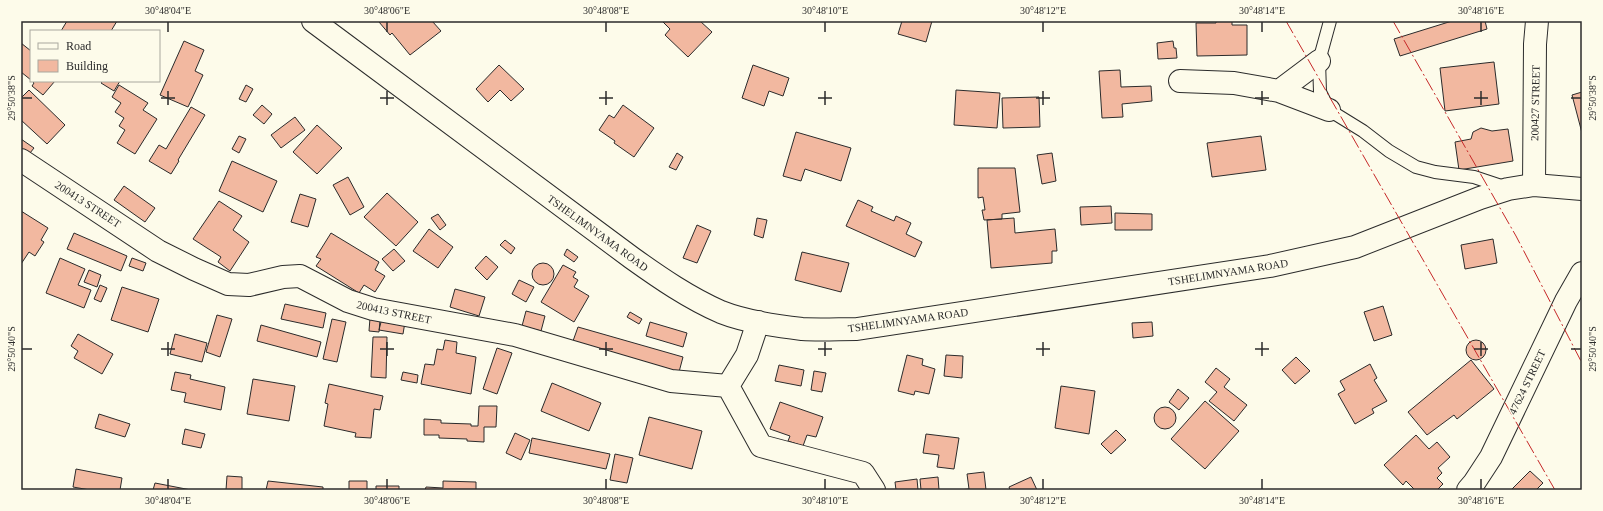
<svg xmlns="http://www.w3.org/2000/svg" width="1603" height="511" font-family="'Times New Roman',serif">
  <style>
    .building { fill: #f2b8a0; stroke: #2b2b2b }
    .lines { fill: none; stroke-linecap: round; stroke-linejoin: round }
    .lane-casing { stroke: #2b2b2b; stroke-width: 14 }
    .street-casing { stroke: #2b2b2b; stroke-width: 24 }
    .secondary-casing { stroke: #2b2b2b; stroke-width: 24 }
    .lane { stroke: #fdfbea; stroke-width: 12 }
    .street { stroke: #fdfbea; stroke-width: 22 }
    .secondary { stroke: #fdfbea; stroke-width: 22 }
    .power { stroke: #c62828; stroke-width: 1; stroke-dasharray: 14 3 2 3; stroke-linecap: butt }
    .ticks { fill: none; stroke: #2b2b2b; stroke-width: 1.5 }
    .labels { text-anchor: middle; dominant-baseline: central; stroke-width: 3; stroke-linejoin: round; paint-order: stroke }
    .street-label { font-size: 11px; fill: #2b2b2b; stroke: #fdfbea }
    .neatline { fill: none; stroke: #2b2b2b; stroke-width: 1.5 }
    .ticks-label { font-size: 10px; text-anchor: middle; fill: #2b2b2b }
  </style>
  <rect width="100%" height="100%" fill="#fdfbea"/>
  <path class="building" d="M67 21H117L111 31H61Z
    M381 21H432L441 31 410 55 392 33 390 35 379 22Z
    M662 21H700L712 32 688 57 665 35 670 29Z
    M902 21H932L926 42 898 34Z
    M1216 21H1232V25H1247V55L1197 56 1196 23H1216Z
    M1452 21H1485L1487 29 1400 56 1394 39Z
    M184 41 204 50 195 71 203 75 188 107 160 95Z
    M1173 41 1174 48H1176L1177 58 1158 59 1157 43Z
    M21 43 31 51V80L21 72Z
    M1494 62 1499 104 1445 111 1440 68Z
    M499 65 524 89 511 101 500 90 488 102 476 89Z
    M753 65 789 78 783 96 769 91 764 106 742 98Z
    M1120 70 1121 87 1151 86 1152 101 1122 104 1123 117 1102 118 1099 71Z
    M32 81H55L43 95 32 86 34 83Z
    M103 81H120L114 91 101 83Z
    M119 85 148 103 143 110 157 119 135 154 117 143 125 130 119 126 124 118 115 112 121 103 112 97Z
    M246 85 253 89 246 102 239 99Z
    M29 90 65 125 47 144 21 120V98Z
    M956 90 1000 93 997 128 954 125Z
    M1582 92V133L1572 95Z
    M1039 97 1040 127 1003 128 1002 98Z
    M262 105 272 114 264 124 253 115Z
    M623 105 654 128 634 157 614 143 615 141 599 130 609 115 614 118Z
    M191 107 205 115 178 160 179 161 171 174 149 161 159 145 166 149Z
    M295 117 305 130 281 148 271 135Z
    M317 125 342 148 317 174 293 152Z
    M1481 128 1492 131 1508 129 1513 161 1459 170 1455 142 1471 139 1473 132Z
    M796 132 851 148 841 181 805 169 801 181 783 176Z
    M239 136 246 139 239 153 232 149Z
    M1261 136 1266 170 1212 177 1207 143Z
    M21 139 34 148 26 158 21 155Z
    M677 153 683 157 676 170 669 167Z
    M1052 153 1056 181 1042 184 1037 155Z
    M232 161 277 181 263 212 219 191Z
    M978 168H1015L1020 212 1002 214V219L984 220 982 210H985L983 197 978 198Z
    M348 177 364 207 350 215 333 185Z
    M124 186 155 208 145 222 114 200Z
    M387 193 418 222 396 246 364 217Z
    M300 194 316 199 308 227 291 222Z
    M858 200 873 207 871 211 894 221 896 216 911 223 906 234 922 242 915 257 846 226Z
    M219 201 242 216 233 230 249 242 230 271 218 262 221 257 193 239Z
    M1111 206 1112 223 1081 225 1080 207Z
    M21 211 48 228 41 240 44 242 35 256 29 252 21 264Z
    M1115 213 1152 214V230H1115Z
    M438 214 446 225 440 230 431 218Z
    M757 218 767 220 763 238 754 235Z
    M1014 218 1015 233 1055 229 1057 251H1052V263L991 268 987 220Z
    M697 225 711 231 697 263 683 258Z
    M429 229 453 247 438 268 413 251Z
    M74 233 127 256 121 271 67 249Z
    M331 233 379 262 375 270 385 276 375 292 364 285 359 293 316 266 321 259 316 257Z
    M1493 239 1497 263 1465 269 1461 245Z
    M505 240 515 248 511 254 500 245Z
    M394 249 405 261 393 271 382 259Z
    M567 249 578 257 574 262 564 255Z
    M802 252 849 263 841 292 795 280Z
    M486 256 498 267 487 280 475 268Z
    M60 258 85 269 78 285 91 290 84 308 46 293Z
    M132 258 146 263 143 271 129 266Z
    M532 274a11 11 0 1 1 22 0a11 11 0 1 1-22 0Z
    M563 265 576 272 573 277 578 280 574 287 589 296 574 322 541 302Z
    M89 270 101 275 97 287 84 282Z
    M519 280 534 287 526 302 512 294Z
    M100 285 107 288 101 302 94 299Z
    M122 287 159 299 148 332 111 320Z
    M455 289 485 297 479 316 450 307Z
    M285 304 326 313 323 328 281 319Z
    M1383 306 1392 335 1374 341 1364 312Z
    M526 311 545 316 541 331 522 326Z
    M630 312 642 319 639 324 627 317Z
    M217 315 232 319 220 357 206 352Z
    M370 318 380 320 379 332 369 331Z
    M382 318 405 322 403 334 379 330Z
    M332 319 346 322 337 362 323 359Z
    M650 322 687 333 683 347 646 336Z
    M1152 322 1153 336 1133 338 1132 323Z
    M261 325 321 342 317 357 257 341Z
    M578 327 683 357 679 372 573 341Z
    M78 334 113 354 102 374 74 358 78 351 71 346Z
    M175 334 207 343 202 362 170 354Z
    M373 337H387L386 378 371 377Z
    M1466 350a10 10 0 1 1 20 0a10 10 0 1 1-20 0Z
    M445 340 457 342 456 353 476 357 471 394 421 384 425 364 434 365 437 349 443 350Z
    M497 348 512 353 497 394 483 389Z
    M907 355 923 359 922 365 935 369 929 394 915 391 914 395 898 391Z
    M946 355 963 356 962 378 944 376Z
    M1296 357 1310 371 1295 384 1282 370Z
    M1471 360 1494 389 1457 419 1454 415 1427 435 1408 412Z
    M1370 364 1377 378 1374 380 1387 401 1372 409 1374 413 1355 424 1338 394 1345 390 1340 381Z
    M779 365 804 370 801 386 775 381Z
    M1216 368 1230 379 1224 387 1247 405 1234 421 1209 401 1217 392 1205 382Z
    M814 371 826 373 822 392 811 390Z
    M175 372 191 375 190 379 225 387 221 410 184 402 186 393 171 390Z
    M403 372 418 375 417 383 401 380Z
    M253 379 295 386 289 421 247 414Z
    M552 383 601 403 589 431 541 411Z
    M329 384 383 396 380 410 374 409 371 438 355 437 356 433 324 426 328 404 325 403Z
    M1061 386 1095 391 1089 434 1055 428Z
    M1178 389 1189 398 1179 410 1169 402Z
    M1205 401 1239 431 1205 469 1171 439Z
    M780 402 823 417 816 437 807 435 803 446 788 441 790 436 770 429Z
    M479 406H497L496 427H484V442L467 441V439L439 438V435H424V419L441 420V423L471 424V426H478Z
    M1154 418a11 11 0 1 1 22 0a11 11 0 1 1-22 0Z
    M99 414 130 424 125 437 95 428Z
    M649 417 702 431 692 469 639 455Z
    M185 429 205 434 201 448 182 444Z
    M1116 430 1126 440 1111 454 1101 444Z
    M515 433 530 440 521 460 506 453Z
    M926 434 959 438 954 469 937 467 939 455 923 453Z
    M1416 435 1429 449 1437 442 1450 457 1438 468 1442 473 1437 478 1443 484 1437 490H1415L1406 481 1403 485 1384 465Z
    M532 438 610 454 606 469 529 453Z
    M615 454 633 458 627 483 610 480Z
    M76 469 122 478 120 490H90L73 487Z
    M1530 471 1543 483 1536 490H1511Z
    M984 472 986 490H959L969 489 967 474Z
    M227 476 242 477V490H226Z
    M938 477 939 490H921L920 479Z
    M1031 477 1037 490H1010L1009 487Z
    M917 479 918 490H896L895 482Z
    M268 481 323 487V490H266Z
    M349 481H367V490H349Z
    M443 481 476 482V490H425L426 487 443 488Z
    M155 483 191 490H153Z
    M376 486H399V490H376Z"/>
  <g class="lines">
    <g class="lane-casing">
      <path id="lane" d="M1330 21 1319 61 1320 92 1329 110 1363 131 1389 151 1416 167 1435 172 1474 177 1507 188"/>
    </g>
    <g class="street-casing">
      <path id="street" d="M1180 81 1234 83 1279 91 1329 110
        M1279 91 1319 61
        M21 160 158 251 194 269 228 284 249 285 283 277 300 276 348 301 373 309 515 335 671 381 728 386
        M1534 185 1535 44 1537 21
        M728 386 761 446 863 473 874 490
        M728 386 747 355 758 322
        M1468 490 1474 483 1491 457 1566 301 1582 273"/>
    </g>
    <g class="secondary-casing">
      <path id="secondary" d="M313 21 632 258C660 278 689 298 721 312 746 322 775 326 802 329 820 330 839 329 857 329L1270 266 1355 247 1480 198 1508 189 1534 185 1582 189"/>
    </g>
    <use href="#lane" class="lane"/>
    <use href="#street" class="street"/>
    <use href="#secondary" class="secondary"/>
    <path class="power" d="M1286 21 1555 490
      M1393 21 1516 236 1582 363"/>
  </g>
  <path class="ticks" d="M168 22V32M387 22V32M606 22V32M825 22V32M1043 22V32M1262 22V32M1481 22V32M168 91V105M387 91V105M606 91V105M825 91V105M1043 91V105M1262 91V105M1481 91V105M22 98H32M161 98H175M380 98H394M599 98H613M818 98H832M1036 98H1050M1255 98H1269M1474 98H1488M1571 98H1581M168 342V356M387 342V356M606 342V356M825 342V356M1043 342V356M1262 342V356M1481 342V356M22 349H32M161 349H175M380 349H394M599 349H613M818 349H832M1036 349H1050M1255 349H1269M1474 349H1488M1571 349H1581M168 479V489M387 479V489M606 479V489M825 479V489M1043 479V489M1262 479V489M1481 479V489"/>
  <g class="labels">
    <g class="street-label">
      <text transform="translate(1535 103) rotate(-89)">200427 STREET</text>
      <text transform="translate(88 204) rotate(33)">200413 STREET</text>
      <text transform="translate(598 233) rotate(36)">TSHELIMNYAMA ROAD</text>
      <text transform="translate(1228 272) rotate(-9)">TSHELIMNYAMA ROAD</text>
      <text transform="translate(394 312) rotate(12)">200413 STREET</text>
      <text transform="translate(908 320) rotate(-8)">TSHELIMNYAMA ROAD</text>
      <text transform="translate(1527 382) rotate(-64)">47624 STREET</text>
    </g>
  </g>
  <rect width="1603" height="511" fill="none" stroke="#fdfbea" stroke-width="44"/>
  <rect x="30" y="30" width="130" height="52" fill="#fdfbea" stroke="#a9a89e"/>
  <rect x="38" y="43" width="20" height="6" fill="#fdfbea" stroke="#a9a89e"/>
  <text x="66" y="50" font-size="12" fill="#2b2b2b">Road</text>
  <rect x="38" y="60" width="20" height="12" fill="#f2b8a0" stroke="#a9a89e"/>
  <text x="66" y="70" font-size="12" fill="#2b2b2b">Building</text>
  <rect x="22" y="22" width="1559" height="467" class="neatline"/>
  <g class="ticks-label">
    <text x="168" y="14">30°48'04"E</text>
    <text x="387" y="14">30°48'06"E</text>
    <text x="606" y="14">30°48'08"E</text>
    <text x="825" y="14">30°48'10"E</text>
    <text x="1043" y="14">30°48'12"E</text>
    <text x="1262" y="14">30°48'14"E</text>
    <text x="1481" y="14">30°48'16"E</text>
    <text transform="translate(11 98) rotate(-90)" y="4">29°50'38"S</text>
    <text transform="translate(1592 98) rotate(-90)" y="4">29°50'38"S</text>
    <text transform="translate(11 349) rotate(-90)" y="4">29°50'40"S</text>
    <text transform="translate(1592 349) rotate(-90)" y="4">29°50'40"S</text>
    <text x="168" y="504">30°48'04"E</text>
    <text x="387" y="504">30°48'06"E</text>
    <text x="606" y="504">30°48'08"E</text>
    <text x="825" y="504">30°48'10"E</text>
    <text x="1043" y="504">30°48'12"E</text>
    <text x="1262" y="504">30°48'14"E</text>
    <text x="1481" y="504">30°48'16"E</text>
  </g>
</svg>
